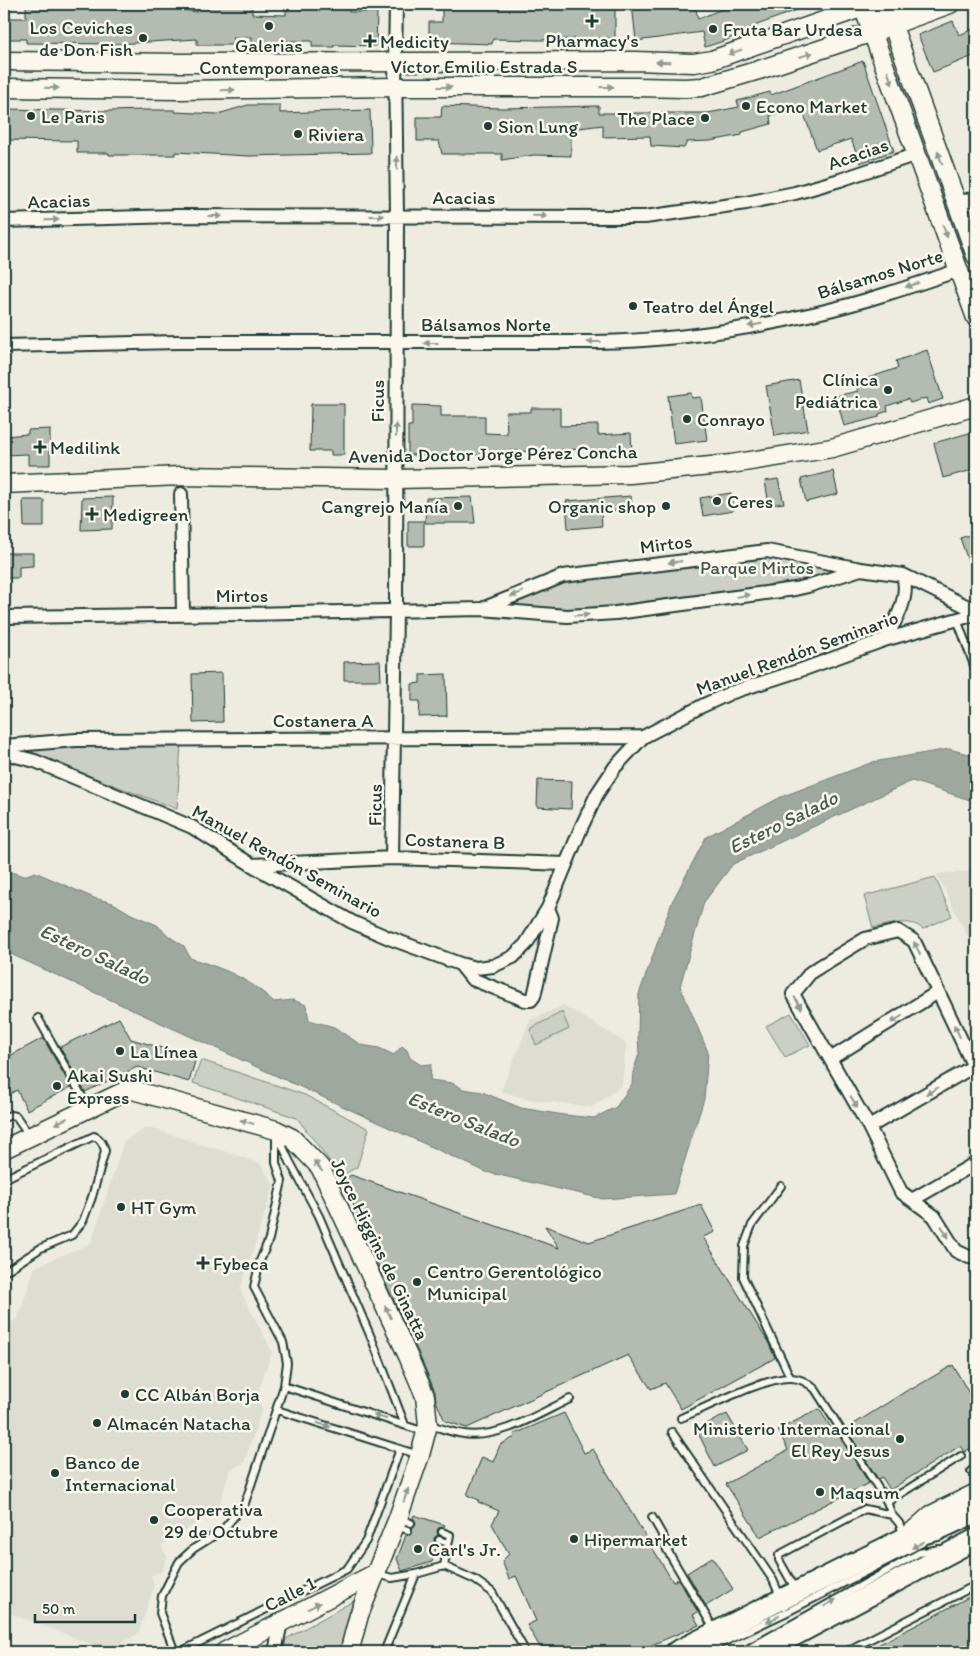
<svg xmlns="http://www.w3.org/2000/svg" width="980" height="1656" font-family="Itim,sans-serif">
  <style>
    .built { fill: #ddddd2 }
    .green { fill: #cbcfc4; stroke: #75867c }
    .water { fill: #9fa89f; stroke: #6c7d74 }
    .building { fill: #b4bbb0; stroke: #1f3d34 }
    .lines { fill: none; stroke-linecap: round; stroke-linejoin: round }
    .lane-casing { stroke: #1f3d34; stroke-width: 10 }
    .street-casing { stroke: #1f3d34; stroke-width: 16 }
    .secondary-casing { stroke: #1f3d34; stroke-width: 21 }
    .primary-casing { stroke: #1f3d34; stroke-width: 24 }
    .lane { stroke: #fbf7ec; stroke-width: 6 }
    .street { stroke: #fbf7ec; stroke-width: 12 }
    .secondary { stroke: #fbf7ec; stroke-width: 18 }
    .primary { stroke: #fbf7ec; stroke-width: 20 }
    .oneway { fill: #8d9a90 }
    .poi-dot { fill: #1f3d34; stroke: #fbf7ec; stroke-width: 2 }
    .labels { text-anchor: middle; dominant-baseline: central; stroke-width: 5; stroke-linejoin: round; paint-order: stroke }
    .poi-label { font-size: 19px; fill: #1f3d34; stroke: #fbf7ec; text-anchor: start }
    .street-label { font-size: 19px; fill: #1f3d34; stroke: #fbf7ec }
    .park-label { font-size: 19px; fill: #415a51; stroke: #fbf7ec }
    .water-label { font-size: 20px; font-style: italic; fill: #455d54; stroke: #fbf7ec }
  </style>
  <rect width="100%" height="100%" fill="#eeece1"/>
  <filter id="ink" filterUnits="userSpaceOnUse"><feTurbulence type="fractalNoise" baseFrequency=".02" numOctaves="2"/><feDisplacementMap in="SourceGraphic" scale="10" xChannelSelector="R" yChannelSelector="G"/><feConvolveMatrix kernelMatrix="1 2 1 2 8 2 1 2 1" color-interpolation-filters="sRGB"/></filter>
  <g filter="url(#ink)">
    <path class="built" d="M976 871V954L937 874Z
      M563 1005 626 1043 622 1085 593 1107 526 1099 501 1091 530 1020Z
      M148 1127 260 1163 274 1185 240 1290 272 1351 257 1395 262 1410 244 1463 230 1470 217 1512 161 1545 167 1557 162 1572 151 1575 154 1585 139 1633 109 1651 4 1611V1327L18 1318 35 1267 91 1243 124 1141Z"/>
    <path class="green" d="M766 546 864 562 831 577 573 611 481 609 563 577Z
      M181 744 177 809 10 746Z
      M935 877 952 916 923 929C908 917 890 925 873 928L864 896Z
      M562 1012 569 1029 536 1045 530 1029Z
      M791 1013 810 1045 785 1057 766 1026Z
      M201 1060 305 1095 369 1129 357 1167 341 1176 297 1118 193 1083Z
      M357 1599 341 1652H284L286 1639Z"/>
    <path class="water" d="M949 749 976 756V802L912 781 733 864 704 902 680 986 708 1052 704 1099 674 1194 603 1199 486 1172 4 951V870L24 876 35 872 94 898 113 903 131 914 157 925 170 937 184 946 190 958C224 969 247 977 274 1002L293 1000 306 1005 309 1020 334 1027 361 1045 379 1048 394 1055 402 1046 407 1050 410 1058 421 1065 431 1064 430 1080 452 1083 463 1089 482 1092 521 1108 564 1115 594 1118 616 1107 632 1084 633 1072 639 1054 638 1036 639 994 672 902 706 837 781 797 873 762Z"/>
    <path class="building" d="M26 4H147V5L197 12 198 4H252V14L286 15V4H349V12H377L376 46 334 45V47H312V41H285V44L252 43V37H234L231 45H197V39L117 44 26 43V39H4V18H26Z
      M442 4H517L540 6 615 4V38L540 40 493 39 492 44 429 42V22H442Z
      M632 4H665V7L695 4 698 19 734 4H813L757 25 727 40 705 47 702 32 636 41Z
      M953 21 959 35 976 28V55L933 72 918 35Z
      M863 61 894 151 860 163 851 139 817 150 801 106 770 116 771 124 742 132V135L710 141 687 142 684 148 651 146 650 136 603 137V125L571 129V156L534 155 502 160V154H442L439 141H417V117H441L442 106 502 108 599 106V113H708L739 107 737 101 770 92 771 95Z
      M248 105H280V113L370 110 371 153 249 156 175 152V155H109V153H77V141L4 140V109L109 111 144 110H175V112L218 114Z
      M927 350 943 399 928 404 926 398 910 403 908 399 887 406 888 411 879 414V417L844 426 836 396 858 391 856 385 869 381 868 378 898 368 896 361Z
      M799 380 808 430 775 436 766 386Z
      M691 393 692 398 701 397 707 440 674 444 668 396Z
      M311 404H344V455H331V451H310Z
      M412 405 441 406V416H485V433L507 434 506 412H531V408H560V426L598 425V435L631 433 632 454 599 456 598 451H587V449L560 450V452L507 451V455H408V426H412Z
      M50 429V465H28V454L4 455V436L28 434V430Z
      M976 431V469L943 478 934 443Z
      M833 471 838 494 806 502 801 479Z
      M778 479 784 503 769 505 765 481Z
      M731 493 733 511 703 516 700 498Z
      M631 496 632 510 601 512 602 526 568 529 566 501Z
      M113 497 112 529 81 530 82 498Z
      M472 497 475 523H425L426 498Z
      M23 500H44V527H24Z
      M408 521H424V546H408Z
      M976 533V580H975L960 538Z
      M4 553H33V566L19 567V578H4Z
      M380 661 381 680H344V662Z
      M222 673 223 722 193 723 192 674Z
      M446 674 447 716 419 717 420 701H412V684L420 683V675Z
      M538 780 572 781 571 809 537 807Z
      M119 1018 131 1039 196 1058 189 1082 137 1067 85 1092 60 1047Z
      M43 1038 71 1087 27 1110 17 1090 4 1097V1059Z
      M351 1175 559 1248 545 1226 589 1242 701 1205 715 1232 703 1237 768 1342 775 1358 681 1409 665 1383 651 1389 628 1355 467 1428 445 1421 436 1401 435 1392 418 1352 385 1282 343 1180Z
      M953 1365 976 1406V1445L964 1452 960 1446 890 1490 882 1477 878 1479 846 1429 911 1388 912 1389Z
      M819 1409 836 1435 838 1434 869 1483 760 1537 726 1484 788 1450 778 1430Z
      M564 1413 584 1453 593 1449 673 1582 678 1579 698 1612 693 1615 699 1625 635 1652H543L527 1625 536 1621 516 1576 509 1579 502 1561 509 1554 492 1524 499 1511 478 1502 479 1500 467 1495 482 1457 493 1462 500 1445 515 1437 514 1434Z
      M727 1414 748 1450 715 1467 696 1429Z
      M414 1515 445 1525 444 1527 438 1528 437 1532 438 1535 434 1538V1541L437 1545 432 1562 402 1571 397 1559 406 1535 412 1533V1528L415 1525 416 1522 413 1518Z
      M712 1557 733 1589 706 1606 687 1573Z
      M976 1593V1652H864L930 1618Z"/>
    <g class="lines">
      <g class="lane-casing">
        <path id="lane" d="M957 619 976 671
          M38 1018 88 1107
          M4 1118 10 1115 16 1116 29 1135
          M278 1136 290 1162 319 1216 373 1342 405 1425
          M4 1179 94 1136C100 1138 104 1145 105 1151L92 1197 83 1221 72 1235 41 1248 4 1272
          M781 1186 752 1225 744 1246 743 1277 790 1377
          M284 1386 425 1432
          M277 1410 419 1455
          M681 1418C705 1408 768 1376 791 1378 800 1378 808 1383 815 1389L887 1502 892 1515
          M430 1425C441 1428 453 1433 464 1434 498 1440 540 1413 570 1399
          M672 1432 773 1580 780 1596
          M971 1471 976 1469
          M887 1502 961 1456
          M652 1517 664 1538 667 1550 714 1629
          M398 1518 411 1523
          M395 1526 408 1530
          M439 1540 448 1543
          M444 1566 475 1580 492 1592 523 1647 521 1652
          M378 1574 392 1578 416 1574 444 1566 450 1535 442 1532
          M796 1590 779 1560V1555L865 1509 892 1515 899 1523 905 1537
          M175 1652 160 1613 162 1596 179 1562 193 1549 223 1530 245 1503 284 1386 287 1363 283 1342 254 1287 260 1261 269 1239 282 1181 276 1163V1132
          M180 1652 347 1569 366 1541 400 1449
          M385 1652 386 1647 416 1574
          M703 1652 785 1613 924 1542
          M742 1652 919 1553 939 1549
          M845 1652 976 1585"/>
      </g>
      <g class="street-casing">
        <path id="street" d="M957 204 976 197
          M4 221 176 216 645 217 746 203 795 193 840 180 917 154
          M4 346 178 342H594C667 341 745 330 817 313 865 302 912 286 959 270
          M181 494 183 614
          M482 609 563 576 767 551 861 569 903 575 976 611
          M4 617 244 614 481 609 567 616 616 613 795 589 808 586 861 569
          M884 640C896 620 910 599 903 575
          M4 746 76 740 643 737
          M4 753 35 761 192 827 252 865 352 922 389 938 460 964 476 968 493 966 513 957 526 944 548 908 581 828 597 794 615 767 643 737 702 706 730 693 804 669 884 640 976 614
          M392 858 396 611 397 216 395 62 396 4
          M252 865 392 858 566 864
          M460 964 472 979 525 1000H531L534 996 552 918 548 908
          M830 1059 938 992
          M976 1071 914 941 898 931 865 939 811 972 793 994 869 1127 901 1192 934 1216 956 1251 969 1257H976
          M869 1127 974 1066
          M912 1200 976 1163
          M275 1652 281 1622"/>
      </g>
      <g class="secondary-casing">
        <path id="secondary" d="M862 4 976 318
          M885 4 976 256
          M879 16 908 4
          M4 61 180 63 635 61 694 63 712 60 872 4
          M4 88 179 90 396 87H635L685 88 702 87 759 70 873 32 950 4
          M4 484 180 476 396 479 630 474 731 464 832 448 976 406
          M4 1149 129 1089 276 1130 292 1138 320 1167 408 1356 425 1396 428 1425 420 1455 398 1518 359 1615 351 1645V1652
          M905 1538 931 1515 976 1493
          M224 1652 376 1573"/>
      </g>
      <g class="primary-casing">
        <path id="primary" d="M676 1652 905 1538 937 1530 976 1512
          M763 1652 976 1539"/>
      </g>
      <use href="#lane" class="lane"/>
      <use href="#street" class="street"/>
      <use href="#secondary" class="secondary"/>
      <use href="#primary" class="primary"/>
    </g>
    <defs><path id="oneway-solid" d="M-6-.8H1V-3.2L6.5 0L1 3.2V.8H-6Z" transform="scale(1.25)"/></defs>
    <g class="oneway">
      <use href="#oneway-solid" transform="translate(735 52) rotate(161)"/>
      <use href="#oneway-solid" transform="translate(806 55) rotate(-18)"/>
      <use href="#oneway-solid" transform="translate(663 62) rotate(-178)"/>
      <use href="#oneway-solid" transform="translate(890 78) rotate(70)"/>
      <use href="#oneway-solid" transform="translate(445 87)"/>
      <use href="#oneway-solid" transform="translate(607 87)"/>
      <use href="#oneway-solid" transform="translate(52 88) rotate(1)"/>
      <use href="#oneway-solid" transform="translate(228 90) rotate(-1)"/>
      <use href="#oneway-solid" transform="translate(940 158) rotate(-110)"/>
      <use href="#oneway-solid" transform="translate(397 163) rotate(-91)"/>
      <use href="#oneway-solid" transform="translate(215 216)"/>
      <use href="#oneway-solid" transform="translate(377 216)"/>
      <use href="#oneway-solid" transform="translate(540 216) rotate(1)"/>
      <use href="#oneway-solid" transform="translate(52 220) rotate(-2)"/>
      <use href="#oneway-solid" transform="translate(945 231) rotate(70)"/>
      <use href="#oneway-solid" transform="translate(912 285) rotate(162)"/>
      <use href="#oneway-solid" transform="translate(755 325) rotate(169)"/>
      <use href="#oneway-solid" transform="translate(594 342) rotate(180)"/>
      <use href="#oneway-solid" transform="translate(431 343) rotate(180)"/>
      <use href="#oneway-solid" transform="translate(396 430) rotate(-90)"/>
      <use href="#oneway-solid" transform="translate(675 562) rotate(173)"/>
      <use href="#oneway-solid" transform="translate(517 594) rotate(158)"/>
      <use href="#oneway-solid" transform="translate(743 596) rotate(-8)"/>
      <use href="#oneway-solid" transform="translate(582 615) rotate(-4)"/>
      <use href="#oneway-solid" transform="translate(917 948) rotate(-116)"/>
      <use href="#oneway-solid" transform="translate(798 1003) rotate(60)"/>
      <use href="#oneway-solid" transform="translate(897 1019) rotate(148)"/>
      <use href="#oneway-solid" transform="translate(957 1031) rotate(-116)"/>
      <use href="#oneway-solid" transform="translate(932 1091) rotate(150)"/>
      <use href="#oneway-solid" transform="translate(854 1102) rotate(60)"/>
      <use href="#oneway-solid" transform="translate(61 1121) rotate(155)"/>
      <use href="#oneway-solid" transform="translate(247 1122) rotate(-164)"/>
      <use href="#oneway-solid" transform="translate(318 1166) rotate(-128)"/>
      <use href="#oneway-solid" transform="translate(945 1232) rotate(58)"/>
      <use href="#oneway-solid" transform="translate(388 1312) rotate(-115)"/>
      <use href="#oneway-solid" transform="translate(380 1417) rotate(-162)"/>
      <use href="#oneway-solid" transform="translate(324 1425) rotate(18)"/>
      <use href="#oneway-solid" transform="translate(406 1495) rotate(-70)"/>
      <use href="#oneway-solid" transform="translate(918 1545) rotate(152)"/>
      <use href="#oneway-solid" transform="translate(830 1603) rotate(-30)"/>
      <use href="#oneway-solid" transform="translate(314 1606) rotate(-27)"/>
      <use href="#oneway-solid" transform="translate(773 1619) rotate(154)"/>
    </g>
  </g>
  <g class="poi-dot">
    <path d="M589.5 13.5h5v5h5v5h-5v5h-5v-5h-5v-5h5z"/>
    <circle cx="269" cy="26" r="5"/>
    <circle cx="713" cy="29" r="5"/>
    <circle cx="143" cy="38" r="5"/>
    <path d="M367.5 33.5h5v5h5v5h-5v5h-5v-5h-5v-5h5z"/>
    <circle cx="746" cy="106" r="5"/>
    <circle cx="31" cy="116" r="5"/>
    <circle cx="705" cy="118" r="5"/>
    <circle cx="488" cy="126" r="5"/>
    <circle cx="298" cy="134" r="5"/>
    <circle cx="633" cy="306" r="5"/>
    <circle cx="888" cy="390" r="5"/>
    <circle cx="687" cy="419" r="5"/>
    <path d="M37.5 439.5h5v5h5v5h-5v5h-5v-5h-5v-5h5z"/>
    <circle cx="717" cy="501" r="5"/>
    <circle cx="458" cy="506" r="5"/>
    <circle cx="666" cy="506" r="5"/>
    <path d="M89.5 506.5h5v5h5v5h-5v5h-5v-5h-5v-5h5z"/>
    <circle cx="120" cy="1051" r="5"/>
    <circle cx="57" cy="1086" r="5"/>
    <circle cx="121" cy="1207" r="5"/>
    <path d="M200.5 1255.5h5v5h5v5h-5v5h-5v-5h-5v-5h5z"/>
    <circle cx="417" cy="1282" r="5"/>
    <circle cx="125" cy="1394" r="5"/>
    <circle cx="97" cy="1423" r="5"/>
    <circle cx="900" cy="1439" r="5"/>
    <circle cx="55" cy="1473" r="5"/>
    <circle cx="820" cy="1492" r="5"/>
    <circle cx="154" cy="1520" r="5"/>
    <circle cx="574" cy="1539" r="5"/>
    <circle cx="418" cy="1549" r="5"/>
  </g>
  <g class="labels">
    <g class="poi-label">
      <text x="133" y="27" text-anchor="end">Los Ceviches<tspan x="133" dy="22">de Don Fish</tspan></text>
      <text x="723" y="29">Fruta Bar Urdesa</text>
      <text x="592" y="40" text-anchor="middle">Pharmacy's</text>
      <text x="380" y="41">Medicity</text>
      <text x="269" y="45" text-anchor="middle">Galerias<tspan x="269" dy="22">Contemporaneas</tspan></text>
      <text x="756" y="106">Econo Market</text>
      <text x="41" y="116">Le Paris</text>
      <text x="695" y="118" text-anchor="end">The Place</text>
      <text x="498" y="126">Sion Lung</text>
      <text x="308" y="134">Riviera</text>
      <text x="643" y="306">Teatro del Ángel</text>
      <text x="878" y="379" text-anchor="end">Clínica<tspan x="878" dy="22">Pediátrica</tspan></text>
      <text x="697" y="419">Conrayo</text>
      <text x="50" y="447">Medilink</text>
      <text x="727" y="501">Ceres</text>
      <text x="448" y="506" text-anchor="end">Cangrejo Manía</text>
      <text x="656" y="506" text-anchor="end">Organic shop</text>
      <text x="103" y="514">Medigreen</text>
      <text x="130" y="1051">La Línea</text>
      <text x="67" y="1075">Akai Sushi<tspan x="67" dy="22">Express</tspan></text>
      <text x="131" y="1207">HT Gym</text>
      <text x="213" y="1263">Fybeca</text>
      <text x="427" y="1271">Centro Gerentológico<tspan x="427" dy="22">Municipal</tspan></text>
      <text x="135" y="1394">CC Albán Borja</text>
      <text x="107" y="1423">Almacén Natacha</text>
      <text x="890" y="1428" text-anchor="end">Ministerio Internacional<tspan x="890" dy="22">El Rey Jesus</tspan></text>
      <text x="65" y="1462">Banco de<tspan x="65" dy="22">Internacional</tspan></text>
      <text x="830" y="1492">Maqsum</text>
      <text x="164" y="1509">Cooperativa<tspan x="164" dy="22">29 de Octubre</tspan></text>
      <text x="584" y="1539">Hipermarket</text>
      <text x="428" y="1549">Carl's Jr.</text>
    </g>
    <g class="street-label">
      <text x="484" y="66">Víctor Emilio Estrada S</text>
      <text transform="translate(858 154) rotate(-19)">Acacias</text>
      <text x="464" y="197">Acacias</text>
      <text transform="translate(59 201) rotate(-2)">Acacias</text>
      <text transform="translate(880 274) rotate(-17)">Bálsamos Norte</text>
      <text x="486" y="324">Bálsamos Norte</text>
      <text transform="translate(377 401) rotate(-90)">Ficus</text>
      <text transform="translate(493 454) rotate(-1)">Avenida Doctor Jorge Pérez Concha</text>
      <text transform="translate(666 544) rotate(-7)">Mirtos</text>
      <text x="242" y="595">Mirtos</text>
      <text transform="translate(797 653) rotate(-20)">Manuel Rendón Seminario</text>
      <text x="323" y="720">Costanera A</text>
      <text transform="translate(375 805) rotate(-89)">Ficus</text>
      <text transform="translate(455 841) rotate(2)">Costanera B</text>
      <text transform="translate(287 861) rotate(29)">Manuel Rendón Seminario</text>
      <text transform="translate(380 1249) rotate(64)">Joyce Higgins de Ginatta</text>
      <text transform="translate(290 1594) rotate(-27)">Calle 1</text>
    </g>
    <g class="park-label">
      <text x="757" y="567">Parque Mirtos</text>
    </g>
    <g class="water-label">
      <text transform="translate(783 822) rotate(-26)">Estero Salado</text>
      <text transform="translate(95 954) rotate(25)">Estero Salado</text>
      <text transform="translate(464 1119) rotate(22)">Estero Salado</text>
    </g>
  </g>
  <rect width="980" height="1656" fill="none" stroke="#fbf7ec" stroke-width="20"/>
  <rect x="10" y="10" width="960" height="1636" fill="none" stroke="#1f3d34" stroke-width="2" filter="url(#ink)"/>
  <path d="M35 1614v8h100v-8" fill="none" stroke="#1f3d34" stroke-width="2.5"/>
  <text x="42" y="1614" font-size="15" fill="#1f3d34" stroke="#fbf7ec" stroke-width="4" paint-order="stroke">50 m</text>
</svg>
